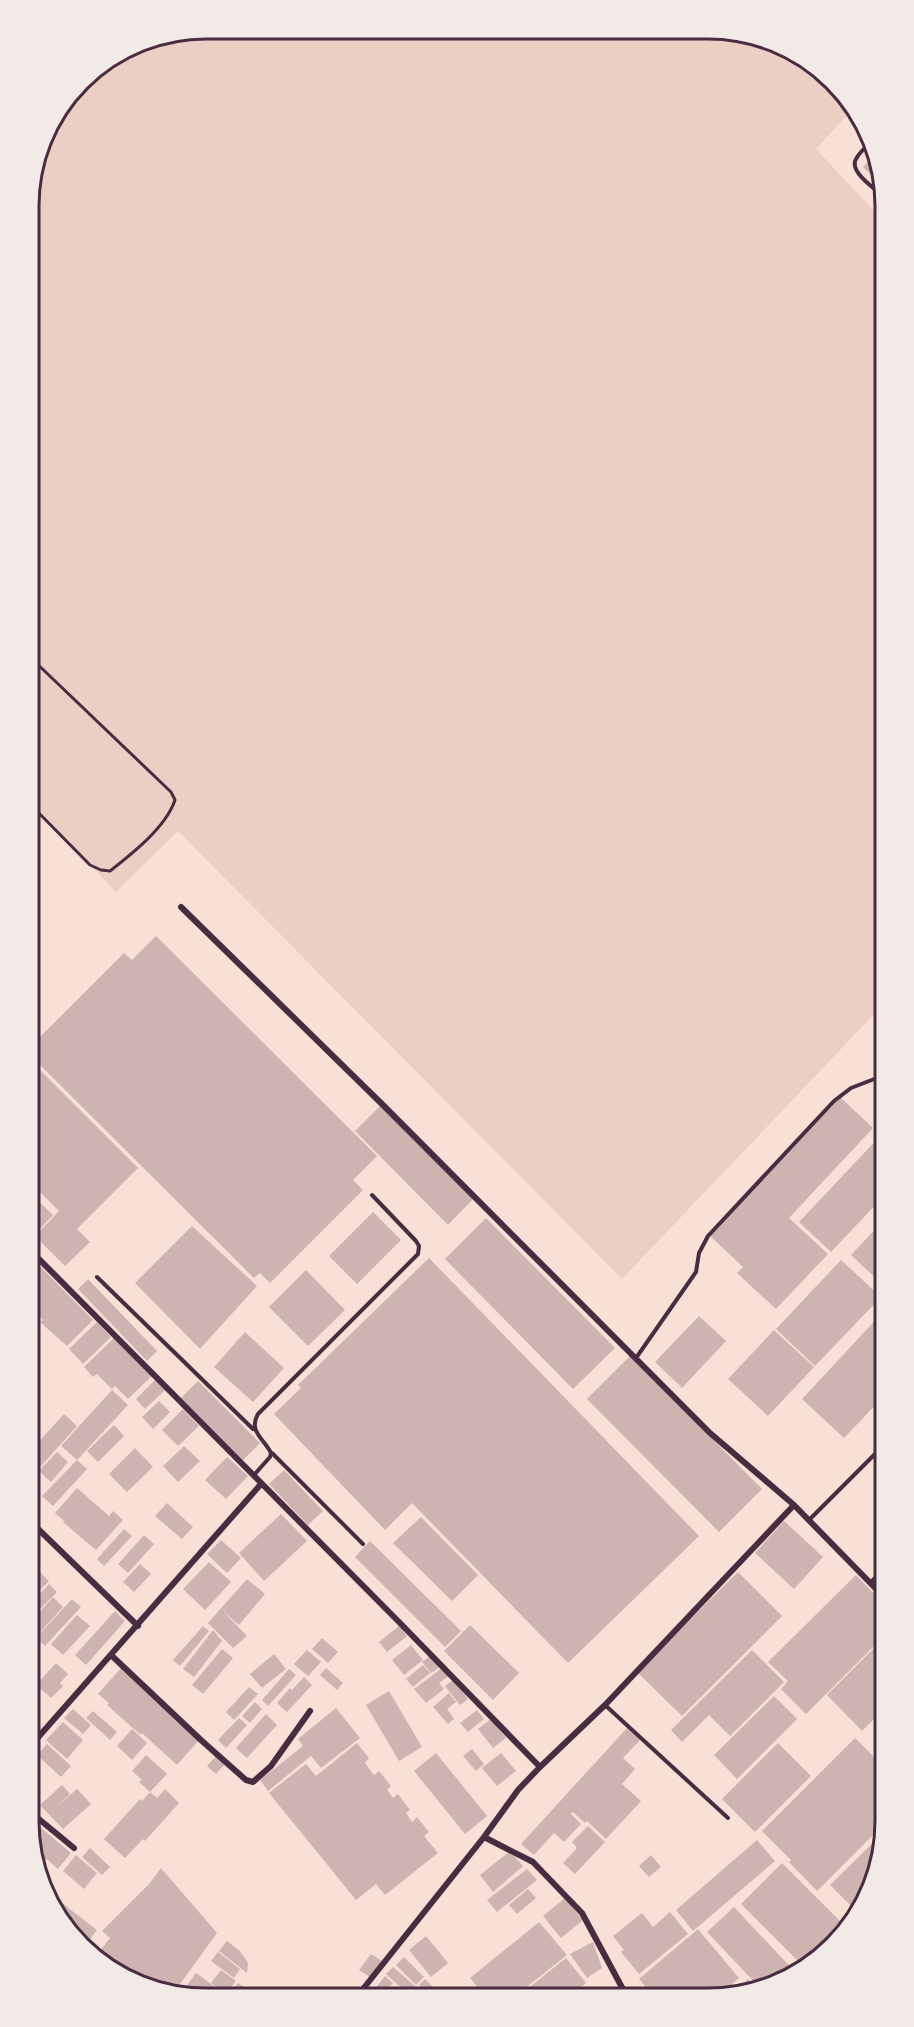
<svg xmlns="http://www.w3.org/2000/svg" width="914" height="2027" font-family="'Asap Condensed',sans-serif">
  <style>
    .green { fill: #ebcfc5 }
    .building { fill: #ccb4b1 }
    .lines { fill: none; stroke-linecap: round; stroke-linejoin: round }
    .path { stroke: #4a2c40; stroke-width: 3 }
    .service { stroke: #4a2c40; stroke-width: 4 }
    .minor { stroke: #4a2c40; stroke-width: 6 }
    .rim { fill: none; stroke: #4a2c40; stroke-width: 3 }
  </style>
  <rect width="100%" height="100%" fill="#f7e1d7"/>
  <path class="green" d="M206 29 742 32 825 73 850 112 816 149 880 217 882 1006 622 1279 178 831 116 892 31 802 29 194 47 127 89 73 139 42Z"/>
  <path class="building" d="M875 154 879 160V182L863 167Z
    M156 936 377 1156 353 1180 363 1190 270 1283 260 1273 254 1278 32 1057V1045L124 953 132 960Z
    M32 1062 138 1168 77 1229 90 1242 65 1266 35 1236 59 1211 32 1184Z
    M839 1096 873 1128 789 1218 828 1254 776 1309 737 1273 743 1267 709 1235Z
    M381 1105 474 1198 448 1225 355 1131Z
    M883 1133V1197L831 1252 799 1222Z
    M32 1195 53 1215 37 1232 32 1227Z
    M373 1212 401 1240 357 1284 329 1256Z
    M486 1218 615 1348 573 1389 445 1259Z
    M883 1221V1285L851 1255Z
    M192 1226 257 1286 200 1349 135 1283Z
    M429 1258 699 1536 568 1663 412 1503 385 1530 274 1414 301 1388 298 1385Z
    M841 1260 881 1297 815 1366 776 1329Z
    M41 1267 93 1320 67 1346 40 1322 43 1320 33 1310 36 1304 33 1301V1275Z
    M306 1270 345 1310 308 1346 269 1307Z
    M88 1279 157 1351 147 1361 78 1289Z
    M883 1312 884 1396 844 1438 802 1399Z
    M699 1316 726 1341 682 1388 655 1362Z
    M97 1322 111 1337 83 1364 69 1349Z
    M774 1330 814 1367 768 1416 728 1379Z
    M245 1332 284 1368 253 1402 214 1367Z
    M116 1336 153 1375 128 1399 115 1386 112 1389 97 1374 93 1377 84 1367Z
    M630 1356 762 1489 719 1532 587 1399Z
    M155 1380 165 1390 145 1409 136 1399Z
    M198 1381 260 1443 243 1460 181 1398Z
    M112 1390 128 1405 77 1460 61 1446Z
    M159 1401 170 1412 153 1429 142 1417Z
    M183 1409 199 1426 178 1446 162 1430Z
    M64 1414 77 1426 33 1475V1448Z
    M114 1425 124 1436 98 1462 87 1451Z
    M184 1446 200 1461 178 1482 163 1466Z
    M135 1448 153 1467 127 1492 109 1474Z
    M57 1452 68 1462 51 1482 39 1471Z
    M227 1457 248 1476 226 1499 205 1480Z
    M77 1460 87 1469 53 1506 42 1496Z
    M284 1470 323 1511 308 1525 269 1484Z
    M77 1488 109 1516 113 1511 123 1520 96 1550 63 1522 64 1521 55 1513Z
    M167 1503 193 1527 182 1539 155 1516Z
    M281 1514 307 1541 264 1581 239 1553Z
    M421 1517 478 1575 452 1601 393 1543Z
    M784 1521 823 1557 794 1589 755 1553Z
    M124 1529 132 1536 104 1566 97 1559Z
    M144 1535 154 1544 128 1573 118 1564Z
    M221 1540 241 1558 227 1573 207 1554Z
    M370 1541 461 1631 445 1647 355 1557Z
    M209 1562 231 1582 205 1610 183 1589Z
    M140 1564 151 1574 134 1592 123 1582Z
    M34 1566 49 1581 34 1596Z
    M738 1572 782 1616 682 1716 637 1672Z
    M856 1575 884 1604V1636L806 1714 781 1689 788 1681 768 1662Z
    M247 1579 265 1594 239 1625 223 1611 247 1636 233 1648 208 1623Z
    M49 1584 57 1592 34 1615V1600Z
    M53 1597 63 1607 34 1639V1618Z
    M72 1599 81 1607 45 1646 36 1638Z
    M115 1611 125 1621 86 1665 75 1655Z
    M77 1615 90 1626 63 1655 51 1644Z
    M470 1625 519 1673 493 1700 444 1651Z
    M203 1626 209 1631 180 1666 173 1660Z
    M399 1626 407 1636 387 1652 379 1642Z
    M213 1630 222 1641 194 1677 183 1669Z
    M322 1638 338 1652 328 1663 312 1649Z
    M884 1638 885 1708 862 1731 827 1695Z
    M411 1645 423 1660 404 1675 392 1660Z
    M222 1649 233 1658 203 1694 192 1685Z
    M307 1650 321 1662 308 1676 294 1664Z
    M752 1650 784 1682 730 1736 709 1715 682 1742 671 1730Z
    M274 1654 286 1669 262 1688 250 1674Z
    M431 1655 440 1667 431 1673 422 1662Z
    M56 1663 68 1674 60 1683 63 1686 51 1698 36 1685Z
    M423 1665 430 1673 413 1687 406 1679Z
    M121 1668 200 1739 177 1765 142 1733 141 1735 126 1722 107 1705 109 1703 98 1694Z
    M326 1668 343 1683 337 1690 320 1675Z
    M442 1668 449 1676 439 1683 444 1689 426 1703 414 1689Z
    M289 1669 296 1675 268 1706 262 1700Z
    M304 1677 312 1685 287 1712 277 1703 290 1688 292 1690Z
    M453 1680 468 1699 460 1705 445 1686Z
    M249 1687 258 1694 234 1720 226 1712Z
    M389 1691 422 1747 399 1761 366 1705Z
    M449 1693 456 1702 447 1709 454 1719 448 1724 433 1707Z
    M774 1696 797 1719 737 1779 714 1755Z
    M255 1702 262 1709 250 1723 242 1716Z
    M336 1708 360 1738 321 1768 311 1756 268 1791 260 1780 303 1746 298 1739Z
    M73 1709 91 1725 83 1734 64 1718Z
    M477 1710 484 1719 468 1732 460 1723Z
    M93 1711 117 1732 110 1740 86 1718Z
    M266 1714 277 1725 247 1758 236 1748Z
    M239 1718 247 1725 226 1748 218 1740Z
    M491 1719 506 1738 493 1748 478 1729Z
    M63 1722 83 1740 67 1759 46 1740Z
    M627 1728 640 1740 623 1758 635 1769 622 1784 641 1801 606 1839 587 1821 585 1823 573 1812 571 1814 581 1824 564 1842 554 1833 534 1855 521 1844Z
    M132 1729 147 1743 132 1760 117 1746Z
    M855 1738 885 1768V1823L817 1891 789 1862 791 1860 762 1831Z
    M357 1743 369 1758 365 1763 374 1775 379 1771 391 1786 387 1790 393 1798 398 1794 410 1810 406 1813 412 1822 417 1817 429 1832 424 1836 438 1853 385 1895 376 1884 356 1900 269 1793 306 1764 316 1776Z
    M778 1743 811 1776 755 1832 722 1799Z
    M47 1744 71 1766 61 1777 37 1755Z
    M472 1749 484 1764 476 1771 463 1756Z
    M436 1753 487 1816 465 1834 414 1771Z
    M501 1753 516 1771 497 1786 482 1768Z
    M146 1755 167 1774 150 1792 139 1782 142 1780 132 1771Z
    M216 1756 225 1764 216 1774 207 1766Z
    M62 1785 70 1794 55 1808 77 1789 91 1804 63 1829 40 1805Z
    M165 1789 179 1803 145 1841 143 1839 125 1858 104 1839 140 1799 142 1801 150 1792 157 1798Z
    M34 1822 71 1853 58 1869 47 1859 37 1871 35 1867Z
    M588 1826 605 1842 575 1874 563 1863 577 1848 572 1842Z
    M885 1831 872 1889 857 1912 830 1885Z
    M757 1840 775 1861 693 1931 676 1910Z
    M90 1848 110 1867 102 1875 82 1857Z
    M510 1851 523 1866 493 1892 480 1875Z
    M76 1855 97 1873 84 1889 63 1871Z
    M651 1855 661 1867 649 1877 639 1866Z
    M782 1863 847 1928 842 1938 806 1969 741 1904Z
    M161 1868 217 1933 172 1995 95 1957 110 1938 102 1931 149 1884Z
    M527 1869 537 1880 497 1912 487 1900Z
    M528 1889 536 1898 517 1914 509 1905Z
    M53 1896 97 1930 84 1947Z
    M565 1898 583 1920 561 1938 543 1916Z
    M734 1907 796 1973 761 1989 707 1932Z
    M670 1912 688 1934 639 1974 621 1952 624 1950 613 1936 642 1913 653 1927Z
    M539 1922 567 1955 519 1993 483 1994 470 1978Z
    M698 1929 739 1978 722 1993H651L639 1979Z
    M426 1936 448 1963 431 1977 409 1950Z
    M227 1941 240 1951 248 1963 247 1973 219 1951Z
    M593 1942 602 1968 587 1978 570 1954Z
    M218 1952 240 1969 234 1978 211 1961Z
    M371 1954 382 1961 370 1977 359 1970Z
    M404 1957 424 1977 416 1985 396 1965Z
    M566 1958 586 1983 573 1993H522Z
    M393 1967 415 1986 408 1994 386 1974Z
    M221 1970 236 1981 226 1994 211 1983Z
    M196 1973 226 1995H180Z
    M385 1976 393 1983 382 1994H371Z
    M425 1979 438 1992 436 1994H428L419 1985Z
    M748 1979 759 1990 754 1992H734Z
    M238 1983 251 1992 256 1986 267 1995H229Z"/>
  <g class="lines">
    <path class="path" d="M31 658 171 792 175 800C166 827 133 853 110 871L101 870 90 865 31 805"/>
    <path class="service" d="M869 144C865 148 859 153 856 159 849 171 872 186 879 193
      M97 1277 253 1429
      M636 1358 696 1272 699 1253 708 1236 834 1101 851 1088 882 1076
      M272 1453 363 1544
      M254 1475 270 1457 271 1453C264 1439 248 1431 258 1414L418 1254 419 1246 416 1241 372 1195
      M809 1520 884 1445
      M870 1583 884 1569
      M605 1705 728 1818"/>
    <path class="minor" d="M181 907 384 1106 710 1433 794 1505 884 1597
      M33 1253 401 1624 540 1767
      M33 1524 138 1626
      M111 1655 202 1741 246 1780 253 1782 271 1766 310 1711
      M34 1742 261 1484
      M34 1815 74 1848
      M484 1837 533 1862 582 1913 625 1993
      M359 1994 484 1837 518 1790 540 1767 605 1705 794 1505"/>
  </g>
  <path d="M0 0H914V2027H0ZM206 39H708A167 167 0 0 1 875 206V1821A167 167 0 0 1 708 1988H206A167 167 0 0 1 39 1821V206A167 167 0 0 1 206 39Z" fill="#f1eae7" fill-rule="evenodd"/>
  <path class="rim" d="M206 39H708A167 167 0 0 1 875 206V1821A167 167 0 0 1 708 1988H206A167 167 0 0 1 39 1821V206A167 167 0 0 1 206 39Z"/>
</svg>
